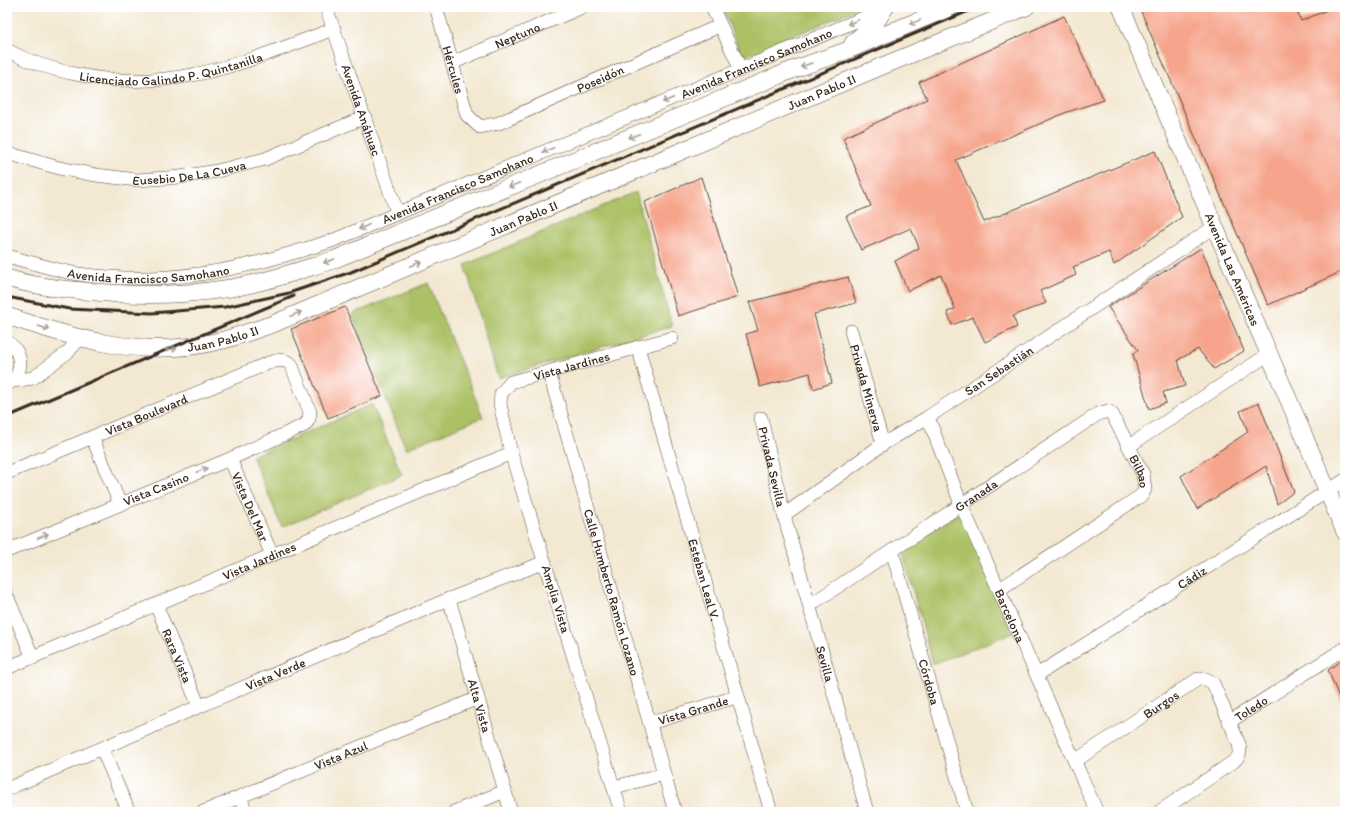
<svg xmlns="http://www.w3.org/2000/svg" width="1352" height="819" font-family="Itim,sans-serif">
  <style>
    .green { fill: #acc165; stroke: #747642 }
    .building { fill: #f6a48b }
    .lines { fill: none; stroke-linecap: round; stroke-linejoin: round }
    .minor-casing { stroke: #574639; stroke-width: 14 }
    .major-casing { stroke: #574639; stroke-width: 18 }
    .minor { stroke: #fff; stroke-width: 13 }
    .major { stroke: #fff; stroke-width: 17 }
    .rail { stroke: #3b2a1e; stroke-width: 3 }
    .oneway { stroke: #a79f9a }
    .labels { text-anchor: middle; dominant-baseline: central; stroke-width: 3; stroke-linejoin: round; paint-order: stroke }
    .street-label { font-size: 13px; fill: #3b2a1e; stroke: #fff }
  </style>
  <rect width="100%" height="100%" fill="#fff"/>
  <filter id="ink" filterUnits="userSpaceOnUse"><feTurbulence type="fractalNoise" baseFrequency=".025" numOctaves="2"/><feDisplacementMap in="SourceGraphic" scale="8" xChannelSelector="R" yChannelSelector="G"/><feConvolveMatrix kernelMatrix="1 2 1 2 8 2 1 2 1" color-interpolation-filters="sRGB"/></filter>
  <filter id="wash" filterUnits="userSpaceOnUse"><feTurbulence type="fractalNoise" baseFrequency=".012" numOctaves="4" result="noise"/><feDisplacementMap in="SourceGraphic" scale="16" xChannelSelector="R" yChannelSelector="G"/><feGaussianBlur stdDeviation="0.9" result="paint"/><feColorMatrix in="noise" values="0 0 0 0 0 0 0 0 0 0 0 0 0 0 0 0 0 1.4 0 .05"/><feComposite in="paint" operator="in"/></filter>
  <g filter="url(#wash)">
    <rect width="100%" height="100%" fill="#f3e8d1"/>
    <path class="green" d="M722 7H862L746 56 741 54Z
      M636 192 672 326 498 378 465 265Z
      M428 283 483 417 406 449 352 314Z
      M372 404 402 475 282 527 252 456Z
      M957 514 964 515 1013 633 933 664 903 554 904 549Z"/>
    <g id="blocks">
      <path class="building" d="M1139 7H1295L1301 21 1334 7H1345V270L1268 305Z
        M1064 16 1104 100 1067 112 956 160 984 222 1155 151 1182 217 1114 265 1109 252 1073 267 1076 275 1040 291 1046 303 1013 316 1017 327 985 342 973 317 952 325 947 312 955 309 941 275 908 291 895 261 919 248 911 228 861 250 846 216 871 206 843 138 927 99 919 82Z
        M701 177 738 297 678 316 645 202Z
        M1201 248 1244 351 1214 369 1198 349 1178 360 1185 386 1163 392 1166 403 1149 409 1133 354 1138 350 1108 307Z
        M848 277 856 303 814 314 832 383 813 389 810 373 760 387 746 334 758 330 749 302Z
        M345 307 382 396 328 418 291 329Z
        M1259 403 1294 492 1277 504 1266 466 1197 509 1181 476 1248 432 1240 411Z
        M1345 658V712L1328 670Z"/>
    </g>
  </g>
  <g filter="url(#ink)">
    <use href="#blocks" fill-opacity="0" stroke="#574639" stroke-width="1"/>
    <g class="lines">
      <g class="minor-casing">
        <g id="minor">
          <path id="s1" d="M326 7 397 212"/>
          <path id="s2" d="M436 7 467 115 480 127 499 123 719 26"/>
          <path d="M712 7 741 70"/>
          <path id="s3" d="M7 50C28 62 52 69 75 74 172 95 245 62 334 29"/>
          <path id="s4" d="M452 63 582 7"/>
          <path id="s5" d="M7 153 59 168 96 175 137 180 180 177 217 171 265 159 365 117"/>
          <path id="s6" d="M7 256C30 262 54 270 78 274 170 287 247 269 334 240L887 8"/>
          <path id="s7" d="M851 331 883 444"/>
          <path d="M7 342C23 351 25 375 7 384"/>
          <path id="s8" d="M638 347 771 812"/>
          <path id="s9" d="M549 372 675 812"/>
          <path d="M13 381 33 378 68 352 79 339"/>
          <path id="s10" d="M928 417 961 504 1097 812"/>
          <path id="s11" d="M761 418 784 515 867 812"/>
          <path d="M92 437 120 504"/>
          <path d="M1129 446 1269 354"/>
          <path id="s12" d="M230 459 272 555"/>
          <path id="s13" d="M7 473 266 364C275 361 283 358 291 364L310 412 309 419 305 425 230 459 7 551"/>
          <path id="s14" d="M784 515 883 444 928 417 1214 227"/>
          <path id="s15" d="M892 551 967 812"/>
          <path d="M7 596 33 658"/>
          <path id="s16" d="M449 599 511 812"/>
          <path id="s17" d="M156 605 199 706"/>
          <path id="s18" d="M810 605 1098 414 1108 411 1112 414 1143 474 1145 489 1142 495 1000 589"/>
          <path id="s19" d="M7 668 511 453"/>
          <path id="s20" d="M1037 675 1345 480"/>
          <path id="s21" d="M1229 722 1345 648"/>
          <path id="s22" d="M650 723 736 697"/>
          <path d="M102 749 129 812"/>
          <path id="s23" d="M1075 761 1198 679H1206L1213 683 1239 744C1241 752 1240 756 1233 762L1159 812"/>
          <path d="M615 787 664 774"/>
          <path id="s24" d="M7 789 449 599 545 562"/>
          <path d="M240 797 246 812"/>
          <path id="s25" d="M203 812 478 698"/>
          <path d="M454 812 505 791"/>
          <path id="s26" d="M621 812 511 453 500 404 501 394 511 382 672 338"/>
        </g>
      </g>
      <g class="major-casing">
        <g id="major">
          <path id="s27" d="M1121 7 1345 532"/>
          <path d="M853 43 876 22 884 9"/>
          <path d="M7 278C32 286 59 289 85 291 131 296 178 296 224 289 261 284 297 271 333 260L792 70 843 52 951 7"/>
          <path id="s28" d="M7 316C77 339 141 359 215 342 235 338 254 330 273 324L880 67 1026 7"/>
        </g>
      </g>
      <use href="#minor" class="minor"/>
      <use href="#major" class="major"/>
      <path class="rail" d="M7 297 69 309 152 313 225 307 289 293 351 272 978 7
        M7 417 294 296"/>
    </g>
    <defs><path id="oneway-shaft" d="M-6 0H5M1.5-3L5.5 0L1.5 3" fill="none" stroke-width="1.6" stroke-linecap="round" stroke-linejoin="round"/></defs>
    <g class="oneway">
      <use href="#oneway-shaft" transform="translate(853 22) rotate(157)"/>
      <use href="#oneway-shaft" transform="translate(915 22) rotate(158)"/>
      <use href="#oneway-shaft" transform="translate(806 65) rotate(160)"/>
      <use href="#oneway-shaft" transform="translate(668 100) rotate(157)"/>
      <use href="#oneway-shaft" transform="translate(634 136) rotate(158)"/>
      <use href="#oneway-shaft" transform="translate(548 150) rotate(157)"/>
      <use href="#oneway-shaft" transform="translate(514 185) rotate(158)"/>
      <use href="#oneway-shaft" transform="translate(364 227) rotate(156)"/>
      <use href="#oneway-shaft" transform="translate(329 261) rotate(161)"/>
      <use href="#oneway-shaft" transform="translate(416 264) rotate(-23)"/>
      <use href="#oneway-shaft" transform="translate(296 314) rotate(-23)"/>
      <use href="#oneway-shaft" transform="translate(44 328) rotate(19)"/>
      <use href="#oneway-shaft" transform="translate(171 349) rotate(-6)"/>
      <use href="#oneway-shaft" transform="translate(202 470) rotate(-22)"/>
      <use href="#oneway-shaft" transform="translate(43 536) rotate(-23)"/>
    </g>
  </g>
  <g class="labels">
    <g class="street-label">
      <text stroke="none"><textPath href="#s4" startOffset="71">Neptuno</textPath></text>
      <text stroke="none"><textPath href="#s6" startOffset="792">Avenida Francisco Samohano</textPath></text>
      <text stroke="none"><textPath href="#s3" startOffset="170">Licenciado Galindo P. Quintanilla</textPath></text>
      <text stroke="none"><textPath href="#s2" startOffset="65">Hércules</textPath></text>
      <text stroke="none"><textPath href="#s2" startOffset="260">Poseidón</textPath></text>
      <text stroke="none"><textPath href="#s28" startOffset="869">Juan Pablo II</textPath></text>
      <text stroke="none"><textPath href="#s1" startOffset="109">Avenida Anáhuac</textPath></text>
      <text stroke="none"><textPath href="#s5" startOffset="186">Eusebio De La Cueva</textPath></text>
      <text stroke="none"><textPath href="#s6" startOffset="468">Avenida Francisco Samohano</textPath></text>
      <text stroke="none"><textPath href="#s28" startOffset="545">Juan Pablo II</textPath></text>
      <text stroke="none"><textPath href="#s6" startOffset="144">Avenida Francisco Samohano</textPath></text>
      <text stroke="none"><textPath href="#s27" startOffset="285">Avenida Las Américas</textPath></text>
      <text stroke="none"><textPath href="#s28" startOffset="221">Juan Pablo II</textPath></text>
      <text stroke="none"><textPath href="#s26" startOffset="514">Vista Jardines</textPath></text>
      <text stroke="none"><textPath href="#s14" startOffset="259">San Sebastián</textPath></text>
      <text stroke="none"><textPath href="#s7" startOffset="59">Privada Minerva</textPath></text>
      <text stroke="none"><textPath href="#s13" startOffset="151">Vista Boulevard</textPath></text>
      <text stroke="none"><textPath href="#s11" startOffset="50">Privada Sevilla</textPath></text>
      <text stroke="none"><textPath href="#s18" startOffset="425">Bilbao</textPath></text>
      <text transform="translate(156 489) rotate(-22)">Vista Casino</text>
      <text stroke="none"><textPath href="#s18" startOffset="199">Granada</textPath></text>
      <text stroke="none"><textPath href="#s12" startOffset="52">Vista Del Mar</textPath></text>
      <text stroke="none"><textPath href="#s19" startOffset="274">Vista Jardines</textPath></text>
      <text stroke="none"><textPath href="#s20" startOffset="183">Cádiz</textPath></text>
      <text stroke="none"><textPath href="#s8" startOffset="242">Esteban Leal V.</textPath></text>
      <text stroke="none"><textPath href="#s9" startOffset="229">Calle Humberto Ramón Lozano</textPath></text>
      <text transform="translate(556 599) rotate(73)">Amplia Vista</text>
      <text stroke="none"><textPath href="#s10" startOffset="215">Barcelona</textPath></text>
      <text stroke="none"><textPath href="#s17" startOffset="55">Rara Vista</textPath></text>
      <text stroke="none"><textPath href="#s11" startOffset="254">Sevilla</textPath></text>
      <text stroke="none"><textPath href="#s24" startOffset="292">Vista Verde</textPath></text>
      <text stroke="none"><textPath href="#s15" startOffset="136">Córdoba</textPath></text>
      <text stroke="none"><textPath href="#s23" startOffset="103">Burgos</textPath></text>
      <text stroke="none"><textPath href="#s16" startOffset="111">Alta Vista</textPath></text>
      <text stroke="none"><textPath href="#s21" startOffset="26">Toledo</textPath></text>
      <text stroke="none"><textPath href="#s22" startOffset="45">Vista Grande</textPath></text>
      <text stroke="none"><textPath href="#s25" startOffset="149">Vista Azul</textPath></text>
    </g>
  </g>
  <rect width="1352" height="819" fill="none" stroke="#fff" stroke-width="24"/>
</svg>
